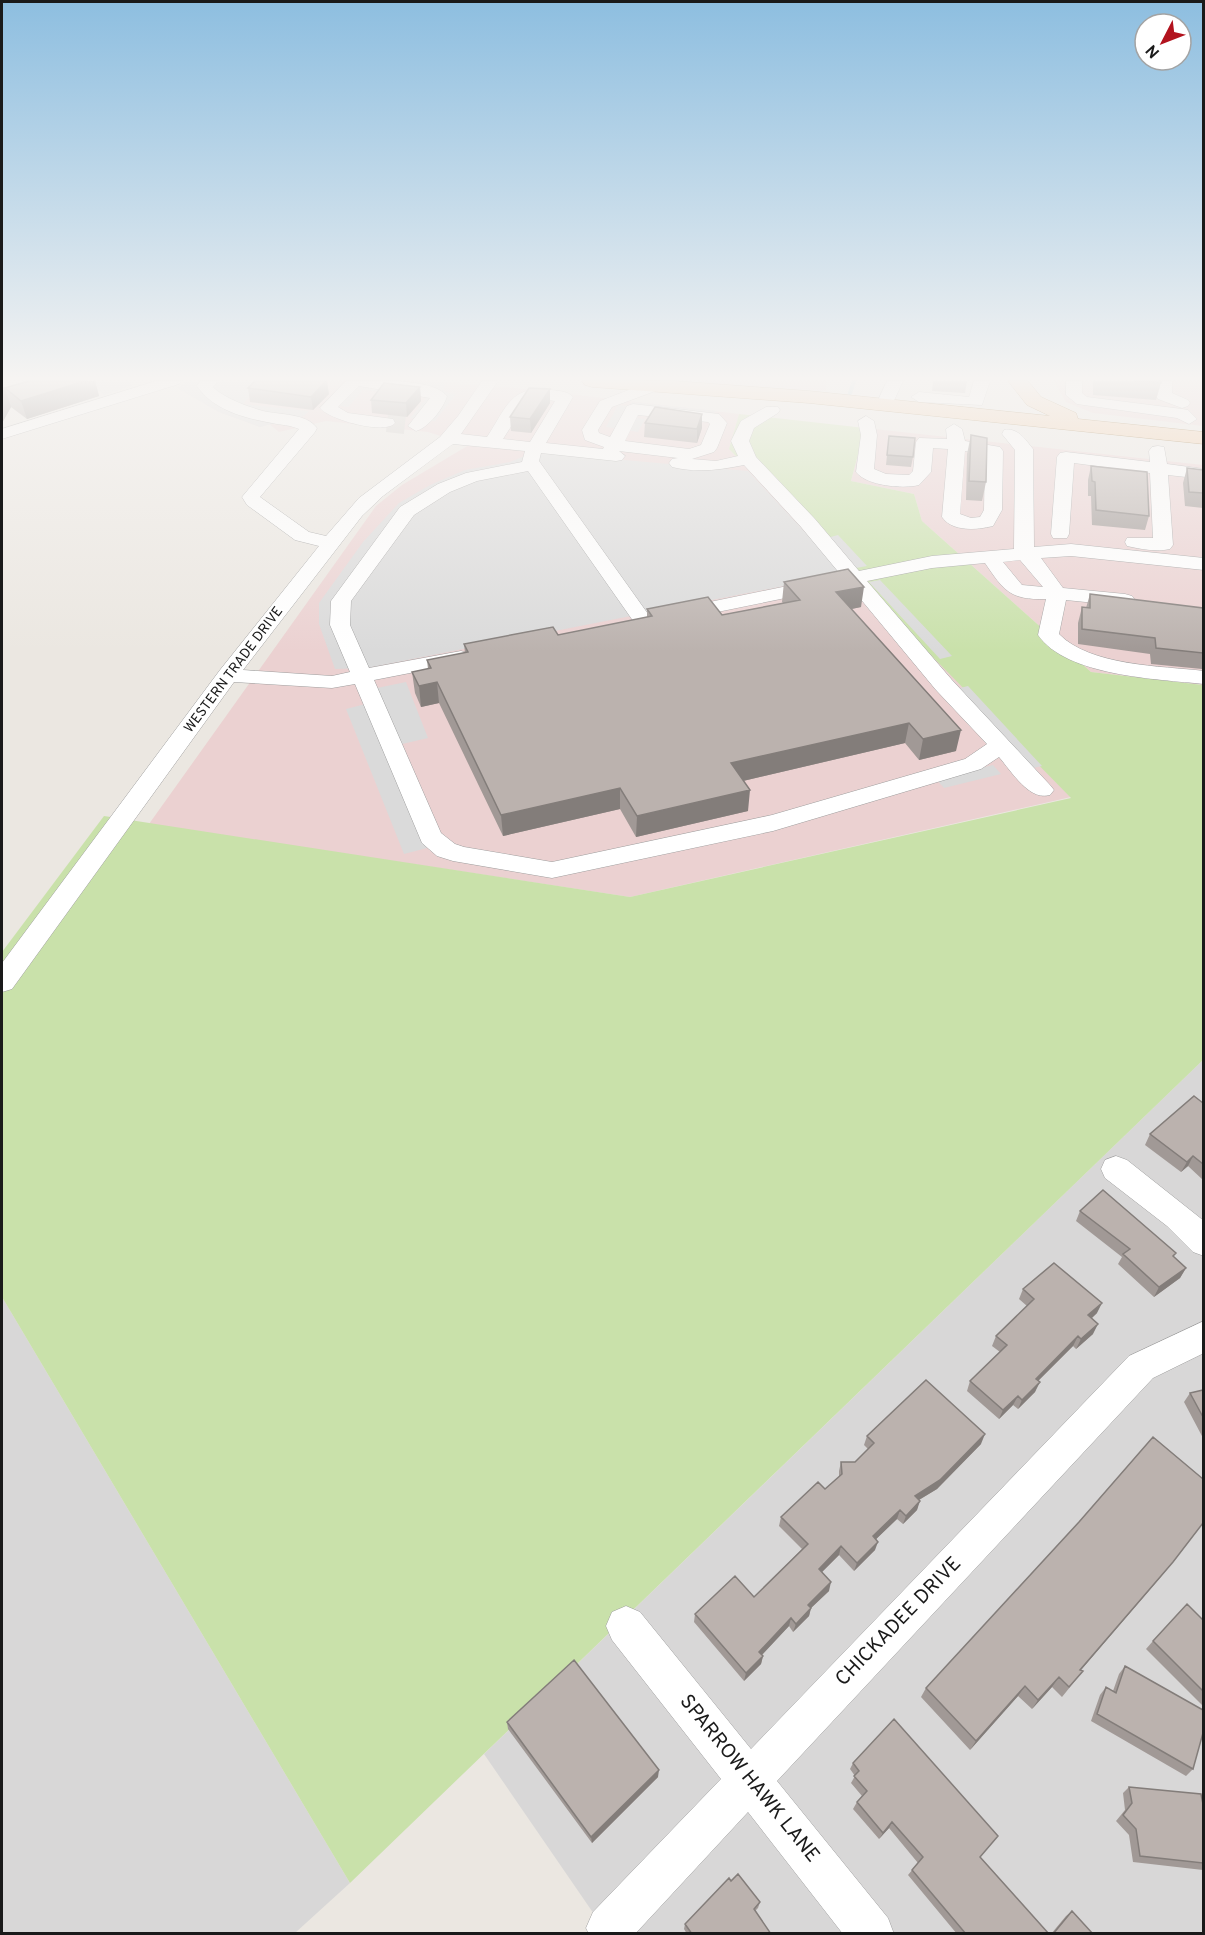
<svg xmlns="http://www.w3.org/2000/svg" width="1205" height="1935" font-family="Overpass,sans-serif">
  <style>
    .residential { fill: #d8d7d7 }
    .commercial { fill: #ebd1d1 }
    .grass { fill: #c9e1aa }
    .parking { fill: #dadada }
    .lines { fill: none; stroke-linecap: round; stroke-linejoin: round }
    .stream { stroke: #a5ced5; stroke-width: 4 }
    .minor-tunnel { stroke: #ccc8c3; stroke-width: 18; stroke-dasharray: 18 9; stroke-linecap: butt }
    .minor-casing { stroke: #9e9e9e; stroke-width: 1 }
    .major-casing { stroke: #83540e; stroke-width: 1 }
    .minor { fill: #fff; fill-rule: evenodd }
    .major { fill: #f2c89f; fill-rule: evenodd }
    .wall { fill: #a19996 }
    .shaded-wall { fill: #837d7a }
    .building { fill: #bbb2ae; stroke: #837d7a; stroke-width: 1.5 }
    .labels { text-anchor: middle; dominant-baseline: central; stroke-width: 4.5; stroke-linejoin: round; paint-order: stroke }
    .far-street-label { font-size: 14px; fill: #1a1a1a; stroke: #fff }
    .near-street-label { font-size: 20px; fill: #1a1a1a; stroke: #fff }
  </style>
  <rect width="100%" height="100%" fill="#ebe7e1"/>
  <path class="residential" d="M1203 1060V1933H607L484 1754Z
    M2 1297 350 1883 295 1933H2Z"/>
  <path class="commercial" d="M190 381H429L526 389 739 414 729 449 1071 797 630 897 149 824 376 506 402 485 469 445 428 432 326 421 279 432 269 424 260 427 219 412 177 388Z
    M691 381H826V391L731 385Z
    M1054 381H1203V426L1093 413 1066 402Z
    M865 428 1203 465V685L1091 672 922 521 914 494 851 481Z"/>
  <path class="grass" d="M739 414 865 428 851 481 914 494 922 521 1091 672 1203 685V1060L350 1883 2 1297V952L104 816 630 897 1071 798 729 449Z"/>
  <path class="parking" d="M84 381H128L134 385 104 395Z
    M190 381H283L256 389 243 404 309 411 304 416 260 427 219 412 177 388Z
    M346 381 446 383 443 388 445 392 456 394 435 421 410 418 427 397 363 390 348 407 325 404Z
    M632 402 717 411 700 424 641 414 636 418 645 419 638 432 606 427 618 405 629 406Z
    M534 452 748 471 844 574 367 668 335 669 319 624V603L363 542 399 503 430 485 465 470 510 462Z
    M838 535 867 566 856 568 827 538Z
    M880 580 952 656 940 659 869 582Z
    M406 682 428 738 385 748 427 848 404 854 346 709 381 700 377 688Z
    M968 686 1042 766 1029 769 956 689Z
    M993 765 1001 774 944 788 936 779Z"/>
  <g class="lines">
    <path class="stream" d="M850 393 854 381"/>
    <path class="minor-tunnel" d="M387 423 405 425"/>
    <g class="minor-casing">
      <path id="minor" d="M156 381H181L179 384 2 439V429Z
        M201 381H218L213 387 215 389C229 400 246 406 263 411 280 415 306 413 317 428L315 432 260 497 309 532 326 536 359 498 440 437 458 416 482 381H498L461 434 487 437C507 407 510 385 551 390 559 391 568 391 573 397L546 443 603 449 604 447 585 440 582 430 600 401 644 384V381H660L658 390 612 407 598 430 599 433 610 437 627 406 633 404 719 414 727 423 717 448 714 452 692 459 716 461 738 456 731 441 741 421 766 407H778L780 410 778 413 754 428 749 441 756 457 815 519 859 571 932 556 1014 549 1015 450 1002 434 1004 430C1017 427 1025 439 1033 449L1034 547 1071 544 1204 558V570L1071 556 1041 558 1063 588 1125 594 1132 596 1135 600 1132 604 1125 606 1066 600 1059 634C1090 666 1161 666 1204 671V684C1157 679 1066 676 1038 635L1046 599C1010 600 1004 591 985 563L932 568 867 581 952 680 1050 785 1054 790 1050 795C1029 801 1012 772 999 757L981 769 773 831 552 878 453 861 437 856 422 843 355 684 332 688 234 682 12 989 2 992V963L220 670 319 546 295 540 247 505 242 497 299 429C290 425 281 425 272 423 244 418 213 410 197 386ZM535 398 555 401 530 442 503 439 528 400ZM638 415 708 422 710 424 701 445 689 449 625 441ZM453 444 525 451 522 462 466 473 438 484 400 507 331 601 330 625 350 672 332 676 243 670 362 516 383 496ZM619 451 678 458 672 459 669 463 672 467C696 473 720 470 744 465L801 527 841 575 671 610 668 614 671 618 678 620 849 585 936 690 987 744 965 759 772 815 552 862 464 847 455 844 441 833 374 680 461 663 468 661 472 657 468 653 461 651 369 668 350 625 351 601 414 515 450 492 477 481 528 471 636 625H650L653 621 539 461 541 453 616 461 622 460 625 456ZM1020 560 1043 587 1022 585 1003 562Z
        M346 381C369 381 432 377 447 396 444 408 428 428 416 431L408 426 430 398 359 386 338 407 348 413 393 419 395 423C386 435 329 420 320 408Z
        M887 381H903L892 405 884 410 876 405Z
        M974 381H990L982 405 919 402 911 397 919 392 969 397Z
        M1066 381H1082V393L1087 397 1182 409 1188 410 1197 419 1189 424 1177 418 1077 404 1066 395Z
        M1156 381H1172V393L1188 400 1190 403 1188 406 1182 408 1158 399 1156 396Z
        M866 416 874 421 877 435 874 469 886 474 909 475 913 471 916 442 919 438 947 439 946 429 954 424 962 429 965 441 1000 447 1003 451 1002 510 993 526C977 530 952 532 942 517L948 449 933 448 931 472 919 485C903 489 867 486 856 472L861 435 858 421ZM965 451 985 455 984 510 980 517 971 518 960 514Z
        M1158 446 1164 447 1167 464 1204 469V479L1168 475 1173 545 1170 549C1157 552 1140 549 1127 546L1125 542 1127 538H1153L1150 473 1074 463 1069 534 1067 538H1053L1051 534 1057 457 1060 453 1066 452 1150 462 1149 451 1152 447Z
        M1116 1156 1127 1160 1204 1221V1256L1193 1252 1167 1226 1105 1178 1101 1169 1105 1160Z
        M1204 1321V1353L1153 1378 777 1781 888 1918 894 1934H843L748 1812 635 1934H589L586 1928 593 1912 721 1779 612 1640 606 1626 612 1612 626 1606 640 1612 751 1749 1129 1356Z"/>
    </g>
    <g class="major-casing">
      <path id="major" d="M582 381H674L809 391 1050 416 1027 405 1008 381H1028L1041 397 1076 413 1078 419 1204 432V444L809 403 592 387 585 385Z"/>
    </g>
    <use href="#minor" class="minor"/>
    <use href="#major" class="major"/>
  </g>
  <path class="wall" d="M29 381H95L99 396 27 419 11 407 2 423 5 388Z
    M933 381H967L965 393 932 391Z
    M1093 381H1161V383L1156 400 1093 395Z
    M420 387 421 401 407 417 372 413 371 400Z
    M248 388 329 394 313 410 250 402Z
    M550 389V403L531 433 511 431 510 417Z
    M702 414V428L697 443 644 437 645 423Z
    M971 435 986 482 982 501 966 500 967 454Z
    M889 436 913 457 911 467 886 465Z
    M1091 466 1149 516 1145 530 1092 525 1091 496H1088V480Z
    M1187 468 1203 470V508L1185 506 1183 483Z
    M784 582 861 607 851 609 956 751 919 760 905 743 743 781 748 811 636 837 620 809 503 836 439 703 421 707 415 693 412 672 428 669 427 660 465 653 464 644 558 635 647 617V609L722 615 783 603 782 602Z
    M1090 594 1203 608V665L1202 669 1151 664 1150 654 1078 644V623L1082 607 1086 608Z
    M1203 1103V1180L1188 1166 1181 1172 1145 1145 1150 1134Z
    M1080 1211 1174 1257 1186 1268 1180 1278 1154 1297 1118 1264 1122 1257 1076 1221Z
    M1023 1289 1097 1313 1092 1318 1093 1334 1076 1349 1073 1346 1038 1381 1035 1392 1018 1409 1013 1405 999 1419 967 1391 970 1381 1000 1352 992 1346 996 1336 1027 1306 1019 1299Z
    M1203 1390V1438L1184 1402 1190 1393Z
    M867 1436 981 1444 937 1489 919 1500 917 1510 903 1524 897 1519 876 1539 875 1550 854 1571 839 1555 822 1572 829 1591 811 1608 809 1616 793 1632 789 1626 762 1655 763 1656 761 1664 744 1681 694 1622 695 1614 754 1597 802 1549 779 1526 781 1517 825 1489 839 1477V1471L841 1462H855L868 1449 864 1445Z
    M1164 1573 1081 1670 1083 1671 1062 1697 1052 1687 1032 1709 1018 1696 970 1750 921 1697 926 1688Z
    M1203 1620V1706L1146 1649 1153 1641Z
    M1125 1666 1193 1769 1186 1776 1091 1721 1100 1695 1106 1687 1113 1691 1119 1674Z
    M507 1722 658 1777 592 1843 508 1729Z
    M853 1763 980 1857 1049 1934H957L908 1875 918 1863 889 1828 879 1839 853 1809 857 1802 862 1796 851 1783 855 1776 850 1769Z
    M1129 1787 1203 1804V1870L1133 1862 1129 1835 1116 1821 1125 1810 1123 1793Z
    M731 1881 760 1902 758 1908 755 1911 771 1934H687L684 1929 685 1924Z
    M1072 1911 1093 1934H1051L1066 1916Z"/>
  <path class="shaded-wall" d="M85 381H95L99 396 27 419 21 401Z
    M326 381H327L329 394 313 410 311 397Z
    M420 387 421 401 407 417 406 403Z
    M5 388 11 407 2 423V395Z
    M550 389V403L531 433 530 419Z
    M702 414V428L697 443V429Z
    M864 587 861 607 833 613 836 592Z
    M437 682 439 703 421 707 419 686Z
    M909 723 905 743 730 784 731 763Z
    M961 730 956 751 919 760 923 739Z
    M620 788V809L503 836 501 815Z
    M750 790 748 811 636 837 637 816Z
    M1193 1156 1188 1166 1181 1172 1187 1162Z
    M1186 1268 1180 1278 1154 1297 1159 1287Z
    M1102 1303 1097 1313 1084 1325 1088 1315Z
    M1098 1324 1093 1334 1076 1349 1081 1339Z
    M1078 1336 1073 1346 1031 1388 1036 1379Z
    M1040 1382 1035 1392 1018 1409 1022 1400Z
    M1018 1396 1013 1405 999 1419 1003 1410Z
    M985 1434 981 1444 937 1489 912 1504 915 1496Z
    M920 1501 917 1510 903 1524 906 1516Z
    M900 1510 897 1519 870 1545 873 1536Z
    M1203 1523 1164 1573 1073 1679 1080 1670Z
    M878 1542 875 1550 854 1571 857 1563Z
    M841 1546 839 1555 816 1578 819 1569Z
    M831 1582 829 1591 811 1608 809 1616 793 1632 796 1624 808 1605Z
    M791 1618 789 1626 757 1660 759 1652Z
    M763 1656 761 1664 744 1681 746 1673Z
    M1059 1677 1052 1687 1032 1709 1038 1700Z
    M1025 1686 1018 1696 970 1750 976 1741Z
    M659 1770 658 1777 592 1843 591 1837Z
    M892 1822 889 1828 879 1839 883 1833Z"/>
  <path class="building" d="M29 381H85L21 401 5 388 2 395V388H5Z
    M255 381H326L311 397 248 388Z
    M1134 381H1161V383Z
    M384 383 420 387 406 403 371 400Z
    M529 388 550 389 530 419 510 417Z
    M655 407 702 414 697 429 645 423Z
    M971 435 987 438 986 482 969 481Z
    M889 436 915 438 913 457 887 455Z
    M1091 466 1147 472 1149 516 1096 510 1095 482 1092 481Z
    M1187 468 1203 470V493L1189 492Z
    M848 569 864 587 836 592 961 730 923 739 909 723 731 763 750 790 637 816 620 788 501 815 437 682 419 686 412 672 431 668 427 660 468 652 464 644 553 627 558 635 652 616 647 609 708 597 722 615 800 600 784 582Z
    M1090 594 1203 608V653L1156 648 1155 638 1082 629V607L1090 608Z
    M1194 1096 1203 1103V1164L1193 1156 1187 1162 1150 1134Z
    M1103 1190 1176 1253 1173 1256 1186 1268 1159 1287 1123 1254 1130 1249 1080 1211Z
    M1054 1263 1102 1303 1088 1315 1098 1324 1081 1339 1078 1336 1036 1379 1040 1382 1022 1400 1018 1396 1003 1410 970 1381 1007 1345 996 1336 1034 1299 1023 1289Z
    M926 1380 985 1434 940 1480 915 1496 920 1501 906 1516 900 1510 873 1536 878 1542 857 1563 841 1546 819 1569 831 1582 808 1605 811 1608 796 1624 791 1618 759 1652 763 1656 746 1673 695 1614 735 1576 754 1597 808 1544 781 1517 818 1482 825 1489 842 1474 841 1462H855L874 1443 867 1436Z
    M1203 1390V1417L1190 1393Z
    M1153 1437 1203 1479V1523L1173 1562 1080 1670 1083 1671 1069 1687 1059 1677 1038 1700 1025 1686 976 1741 926 1688 1079 1522Z
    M1187 1604 1203 1620V1691L1153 1641Z
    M574 1660 659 1770 591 1837 507 1722Z
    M1125 1666 1203 1710V1733L1193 1769 1097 1714 1106 1687 1116 1693Z
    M894 1719 998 1836 980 1857 1049 1934H966L912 1870 923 1857 892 1822 883 1833 857 1802 867 1791 854 1776 859 1771 853 1763Z
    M1129 1787 1201 1794 1203 1804V1863L1140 1856 1136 1829 1123 1815 1132 1803Z
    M738 1874 760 1902 754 1909 771 1934H692L685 1924 729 1878 731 1881Z
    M1072 1911 1093 1934H1053Z"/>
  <linearGradient id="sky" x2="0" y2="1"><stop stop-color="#8dbee0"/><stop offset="0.58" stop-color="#f6f4f2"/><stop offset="1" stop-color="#f6f4f2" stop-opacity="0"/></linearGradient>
  <rect width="1205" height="652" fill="url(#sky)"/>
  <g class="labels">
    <g class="far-street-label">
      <text transform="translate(234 670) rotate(-53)">WESTERN TRADE DRIVE</text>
    </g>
    <g class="near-street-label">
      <text transform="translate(899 1622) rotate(-46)">CHICKADEE DRIVE</text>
      <text transform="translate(749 1779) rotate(51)">SPARROW HAWK LANE</text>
    </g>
  </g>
  <rect width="1205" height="1935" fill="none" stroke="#1a1a1a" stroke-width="6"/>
  <g transform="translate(1163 42) rotate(228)"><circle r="28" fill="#ffffff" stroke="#a3a3a3" stroke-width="1.5"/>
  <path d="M0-4.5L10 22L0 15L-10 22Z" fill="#b2131e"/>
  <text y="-9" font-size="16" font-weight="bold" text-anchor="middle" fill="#1a1a1a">N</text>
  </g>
</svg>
